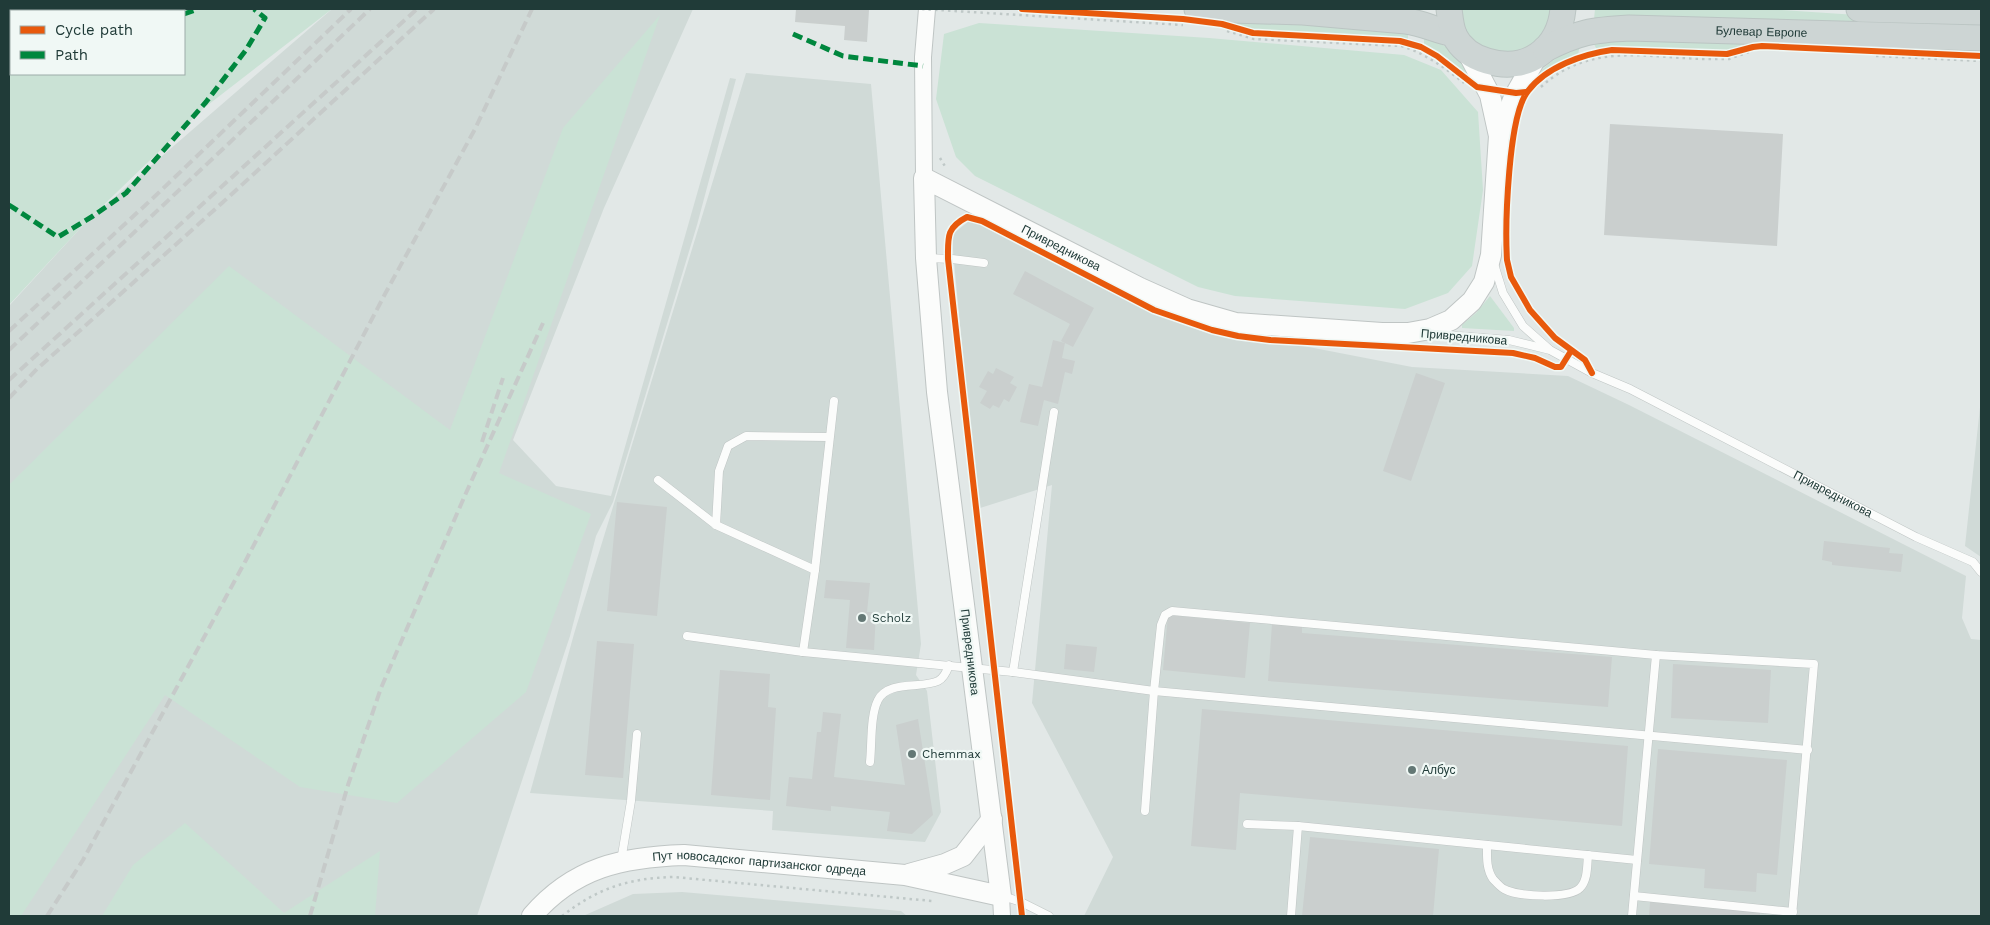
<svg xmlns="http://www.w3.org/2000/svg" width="1990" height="925" font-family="'Work Sans',sans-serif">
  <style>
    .built { fill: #d0dad7 }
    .green { fill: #cae2d5; fill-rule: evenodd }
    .building { fill: #cacfce }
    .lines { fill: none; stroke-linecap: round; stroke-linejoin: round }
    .service-casing { stroke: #bfc5c4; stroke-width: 9 }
    .minor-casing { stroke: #bfc5c4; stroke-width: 18 }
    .tertiary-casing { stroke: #bfc5c4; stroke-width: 22 }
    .primary-casing { stroke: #bbc5c3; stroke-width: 27 }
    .path { stroke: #bfc8c7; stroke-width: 2.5; stroke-dasharray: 2.5 4; stroke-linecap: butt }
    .service { stroke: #fbfcfb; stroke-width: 8 }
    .minor { stroke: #fbfcfb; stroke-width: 16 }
    .tertiary { stroke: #fbfcfb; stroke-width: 20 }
    .primary { stroke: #cdd5d4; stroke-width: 25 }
    .rail { stroke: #c6cac9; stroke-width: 4; stroke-dasharray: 10 5; stroke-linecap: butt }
    .path-bridge { stroke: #bfc8c7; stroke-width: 2.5; stroke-dasharray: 2.5 4; stroke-linecap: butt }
    .quiet { stroke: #00873e; stroke-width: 5; stroke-dasharray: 10 5; stroke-linecap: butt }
    .cycleway-casing { stroke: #f0f8f5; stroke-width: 9 }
    .cycleway { stroke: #e8590c; stroke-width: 6 }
    .poi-dot { fill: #647875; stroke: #f0f8f5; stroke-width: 2 }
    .labels { text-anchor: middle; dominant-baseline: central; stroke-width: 4.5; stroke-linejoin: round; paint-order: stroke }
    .street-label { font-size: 12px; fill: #203b38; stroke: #f0f8f5 }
    .poi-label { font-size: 12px; fill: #203b38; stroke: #f0f8f5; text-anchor: start }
  </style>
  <rect width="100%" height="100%" fill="#e2e8e7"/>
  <path class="built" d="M332 9H693L604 208 513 440 556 486 611 496 730 78 736 79 697 225 613 502 596 536 570 636 477 916H9V306L87 221Z
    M746 73 871 84 921 644 916 675 927 691 941 812 925 842 772 830 773 811 530 793 574 634Z
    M969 221 978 222 1210 328 1412 367 1568 376 1629 405 1966 576 1962 618 1971 639 1981 640V916H1084L1113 857 1032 703 1052 485 977 509 953 250V234Z
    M1981 398V557L1965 546Z
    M682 892 901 911 907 916H583L633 894Z"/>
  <path class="green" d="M9 9H332L204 108 87 221 9 305ZM11 11H184V74H11Z
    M1459 9H1552L1547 30 1537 43 1524 51 1509 55 1479 47 1468 36 1461 22Z
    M1595 9H1767L1917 19V30L1594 19Z
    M660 15 499 473 591 514 526 692 397 803 300 787 165 695 21 916H9V485L229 266 450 430 563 128Z
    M1218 19 1408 31V40L1255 31Z
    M979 23 1209 38 1404 55 1441 70 1478 112 1483 190 1472 266 1448 293 1405 309 1235 296 1198 287 975 176 956 157 936 99 944 34Z
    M1424 35C1445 46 1464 54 1471 78L1447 58 1424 45Z
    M1607 37 1749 42 1728 51 1621 47 1597 50 1593 42Z
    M1580 44 1578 55 1548 70 1527 86C1543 67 1558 54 1580 44Z
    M1490 296 1514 328V331L1462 328V325L1476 313Z
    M185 823 284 913 380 851 375 916H102L133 865Z"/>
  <path class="building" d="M796 9 869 10 867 42 844 40 845 26 795 22Z
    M1610 124 1783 134 1777 246 1604 235Z
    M1025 271 1094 308 1073 347 1061 341 1070 324 1013 294Z
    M1053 340 1065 343 1062 358 1075 361 1072 374 1065 372 1058 404 1044 400 1038 426 1020 422 1029 384 1042 387Z
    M996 368 1014 377 1010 383 1017 387 1009 402 1004 399 999 408 993 405 990 409 980 403 987 391 979 387 988 371 993 374Z
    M1416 373 1445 383 1411 481 1383 471Z
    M617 502 667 507 657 616 607 611Z
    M1824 541 1890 548 1889 553 1903 554 1901 572 1832 565V562L1822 560Z
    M826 580 870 583 867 612H876L874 650 846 648 850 600 824 598Z
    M1168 615 1250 623 1245 678 1163 670Z
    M1272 624 1302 626V633L1612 657 1608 707 1268 681Z
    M597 641 634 644 623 778 585 775Z
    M1066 644 1097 647 1094 672 1064 669Z
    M1673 664 1771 670 1768 723 1671 718Z
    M720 670 770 674 768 707 776 708 770 800 711 795Z
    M1202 709 1628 746 1622 826 1240 793 1236 850 1191 846Z
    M823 712 841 714 834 777 905 785 896 725 918 719 933 815 912 834 887 831 890 812 831 806V811L786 806 789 777 812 779 817 732H821Z
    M1658 749 1787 760 1777 875 1757 873 1756 892 1704 888 1705 869 1649 864Z
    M1310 837 1439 849 1433 916H1302Z
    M1650 902 1760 912V916H1649Z"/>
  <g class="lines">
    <g class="service-casing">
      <g id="service">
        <path d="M926 258 952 259 984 263"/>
        <path d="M1494 264 1503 293 1523 326 1549 349"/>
        <path id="s1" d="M1433 334 1509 340 1550 350 1592 373 1630 389 1916 537 1973 562 1981 572"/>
        <path d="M658 480 716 525 815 570"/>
        <path d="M716 525 719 471 728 446 746 436 829 437"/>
        <path d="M687 636 803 652 1013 672 1154 691 1808 750"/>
        <path d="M803 652 815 570 834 401"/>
        <path d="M1013 672 1054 412"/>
        <path d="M870 762C872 744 870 716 878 700 888 680 921 689 938 681 944 678 947 671 949 665"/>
        <path d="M1145 811 1154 691 1161 625 1165 615 1172 611 1656 655 1814 664 1792 916"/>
        <path d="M1247 824 1298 826 1637 860"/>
        <path d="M1487 845C1487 856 1486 869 1493 879 1496 882 1500 887 1504 889 1518 897 1569 899 1580 888 1588 880 1587 865 1588 855"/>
        <path d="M621 861 631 801 637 734"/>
        <path d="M1003 896 1021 902 1049 916"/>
        <path d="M1634 896 1793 912"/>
        <path d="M1291 916 1298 826"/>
        <path d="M1632 916 1656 655"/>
      </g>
    </g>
    <g class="minor-casing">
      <path id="minor" d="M924 178 923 57 927 9
        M1001 896 1002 916"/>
    </g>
    <g class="tertiary-casing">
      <g id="tertiary">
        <path d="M1499 136 1514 97 1537 56"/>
        <path d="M909 874 945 864 963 856 992 819"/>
        <path id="s2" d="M532 916C574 867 623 857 684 855L905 875 1001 896 937 392 926 258 924 178 1140 288 1187 309 1236 323 1382 333H1408L1430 329 1451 320 1472 301 1484 282 1491 255 1499 136 1490 95 1468 53"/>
      </g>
    </g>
    <g class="primary-casing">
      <g id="primary">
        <path d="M1197 9 1303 12 1406 21C1423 23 1437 31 1454 34"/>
        <path d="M1449 9C1450 17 1451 27 1454 35 1461 49 1473 57 1487 61 1526 73 1559 50 1563 9"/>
        <path d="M1859 9 1981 12"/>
        <path id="s3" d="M1545 49C1579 32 1592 30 1629 28L1981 38"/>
      </g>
    </g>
    <path class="path" d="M1227 31 1254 39 1401 46C1425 53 1445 68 1464 83
      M1876 56 1981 61
      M1541 87C1593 39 1654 60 1716 59H1729L1749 52
      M940 158 946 168
      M562 916C598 888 629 878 674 877L932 901"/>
    <use href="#service" class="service"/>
    <use href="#minor" class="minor"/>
    <use href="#tertiary" class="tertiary"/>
    <use href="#primary" class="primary"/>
    <path class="rail" d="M9 331 152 199 351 9
      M9 350 225 147 370 9
      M9 380 417 9
      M9 398 37 369 222 203 434 9
      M482 442 503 378
      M47 916 83 860 246 560 385 294 475 129 532 9
      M310 916 348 785 381 688 466 493 543 323"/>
    <path class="path-bridge" d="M922 9 1183 25"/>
    <path class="quiet" d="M184 14 198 9
      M9 33H11
      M793 34 843 56 923 66
      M9 205 58 237 93 216 126 193 206 102 246 50 265 18 254 9"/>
    <g class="cycleway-casing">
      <path id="cycleway" d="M1022 9 1183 19 1222 24 1253 33 1400 41 1421 47 1437 56 1477 87 1516 93 1526 92
        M1592 373 1585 360 1555 338 1530 310 1511 277 1507 260C1505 226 1508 115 1528 91 1546 67 1583 54 1612 50L1727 54 1753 47 1762 46 1981 56
        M1022 916 948 259C948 237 946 228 967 217L982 221 1154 310 1212 330 1238 336 1270 340 1513 353 1535 358 1555 367H1561L1571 351"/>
    </g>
    <use href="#cycleway" class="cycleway"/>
  </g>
  <g class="poi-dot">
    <circle cx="862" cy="618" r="5"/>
    <circle cx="912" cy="754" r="5"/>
    <circle cx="1412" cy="770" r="5"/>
  </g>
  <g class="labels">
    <g class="street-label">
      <text stroke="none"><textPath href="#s3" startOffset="220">Булевар Европе</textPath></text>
      <text stroke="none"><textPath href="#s2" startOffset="1366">Привредникова</textPath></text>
      <text transform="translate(1464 337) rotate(5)">Привредникова</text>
      <text stroke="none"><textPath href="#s1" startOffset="436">Привредникова</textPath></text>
      <text transform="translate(970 652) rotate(83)">Привредникова</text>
      <text stroke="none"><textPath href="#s2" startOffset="245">Пут новосадског партизанског одреда</textPath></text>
    </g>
    <g class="poi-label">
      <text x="872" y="618">Scholz</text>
      <text x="922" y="754">Chemmax</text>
      <text x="1422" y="770">Албус</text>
    </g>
  </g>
  <rect width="1990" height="925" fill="none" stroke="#203b38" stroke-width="20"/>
  <rect x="10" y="10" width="175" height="65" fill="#f0f8f5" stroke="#9daca9"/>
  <rect x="20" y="26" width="25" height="8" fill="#e8590c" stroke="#9daca9"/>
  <text x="55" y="35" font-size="15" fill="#203b38">Cycle path</text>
  <rect x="20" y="51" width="25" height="8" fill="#00873e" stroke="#9daca9"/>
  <text x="55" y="60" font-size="15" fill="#203b38">Path</text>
</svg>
